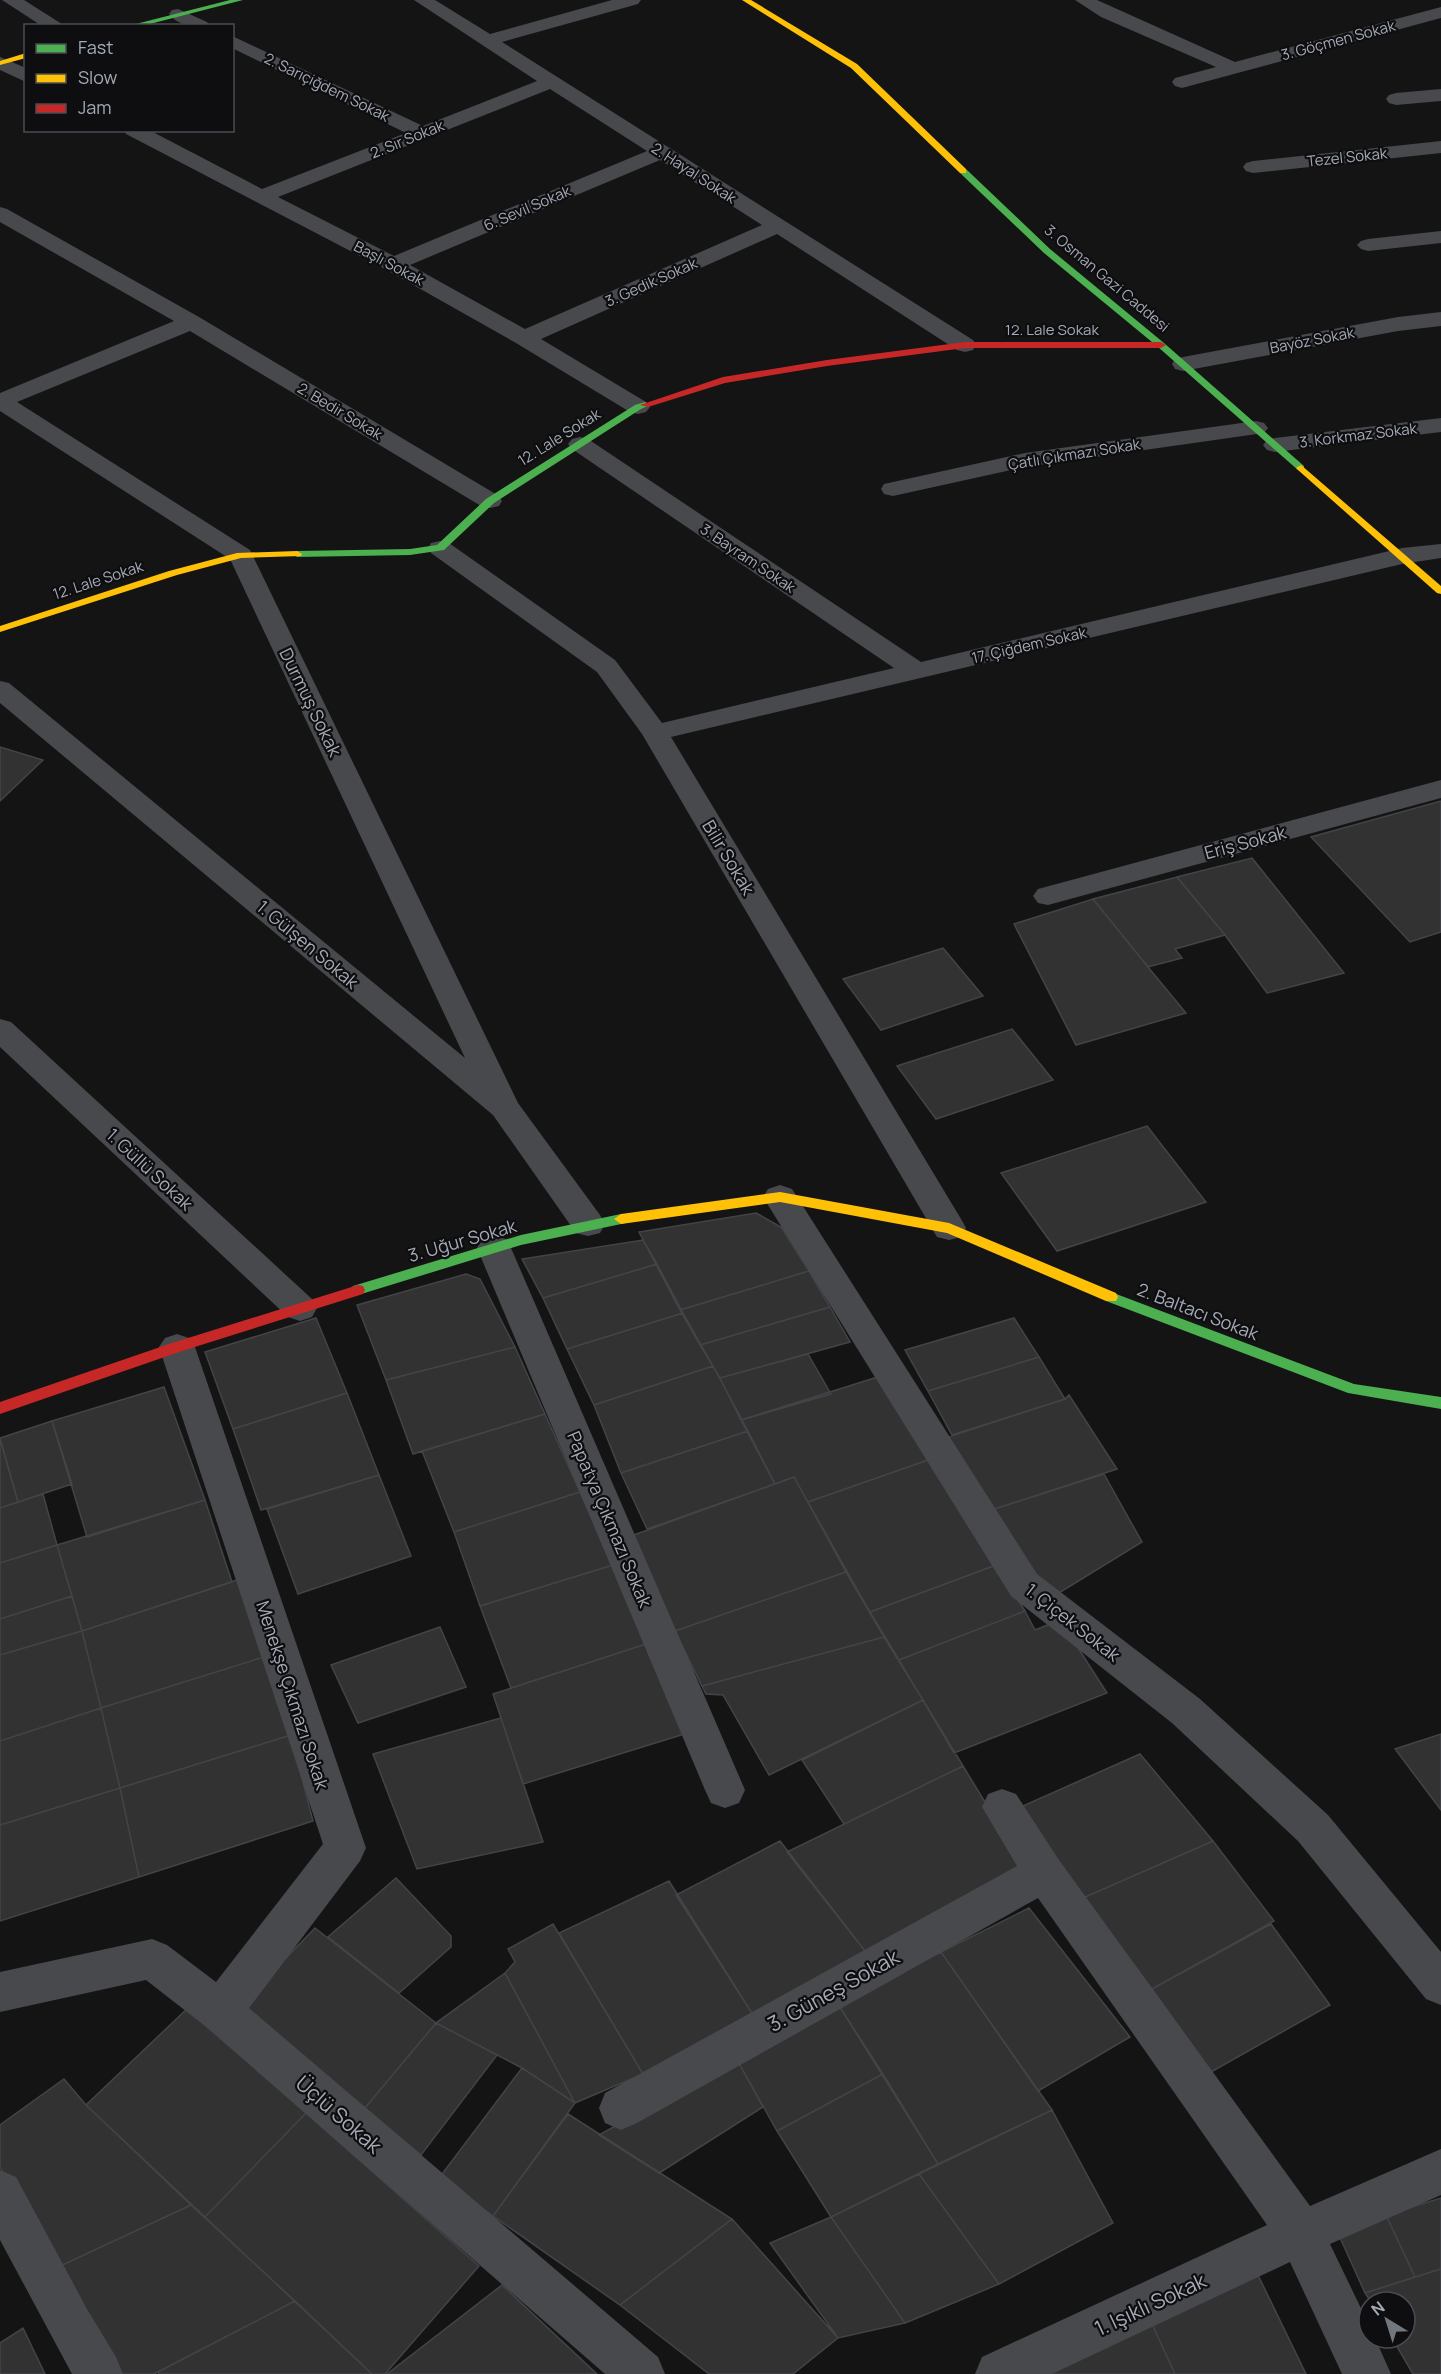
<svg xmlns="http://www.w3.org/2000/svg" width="1441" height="2374" font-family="Manrope,sans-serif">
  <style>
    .building { fill: #323233; stroke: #424448; stroke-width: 1.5 }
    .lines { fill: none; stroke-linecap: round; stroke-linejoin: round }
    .street { fill: #48494d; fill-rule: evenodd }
    .fast { fill: #4caf50; fill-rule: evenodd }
    .slow { fill: #ffc107; fill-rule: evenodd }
    .jam { fill: #c62828; fill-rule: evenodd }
    .labels { text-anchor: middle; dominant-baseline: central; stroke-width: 4.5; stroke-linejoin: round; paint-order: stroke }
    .far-street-label { font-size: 15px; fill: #a4aab6; stroke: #0e0e10 }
    .street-label { font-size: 18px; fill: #a4aab6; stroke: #0e0e10 }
    .near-street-label { font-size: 21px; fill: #a4aab6; stroke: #0e0e10 }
  </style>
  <rect width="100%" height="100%" fill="#141414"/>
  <path class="building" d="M0 747 43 760 0 801Z
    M1441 801V932L1410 942 1311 837Z
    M1252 858 1344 973 1267 993 1225 935 1177 877Z
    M1177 877 1225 935 1175 949 1182 958 1148 967 1093 899Z
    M1093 899 1148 967 1186 1013 1076 1045 1014 924Z
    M943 948 983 996 881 1030 843 979Z
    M1012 1029 1053 1080 936 1119 897 1066Z
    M1147 1126 1206 1202 1057 1251 1001 1173Z
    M756 1213 781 1227 809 1271 680 1310 639 1232Z
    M643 1240 657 1264 543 1298 522 1259Z
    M657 1264 683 1313 567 1349 543 1298Z
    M809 1271 830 1307 700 1345 680 1310Z
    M466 1274 480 1279 515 1347 386 1380 357 1305Z
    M830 1307 850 1342 720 1378 700 1345Z
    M683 1313 713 1366 594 1405 567 1349Z
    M316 1318 347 1393 233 1429 205 1352Z
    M1014 1318 1039 1357 928 1391 905 1350Z
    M515 1347 545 1414 413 1454 386 1380Z
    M808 1354 831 1394 741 1420 720 1378Z
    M1039 1357 1065 1399 952 1435 928 1391Z
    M713 1366 748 1431 621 1473 594 1405Z
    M881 1376 931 1459 808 1502 794 1477 775 1484 741 1420Z
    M164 1387 205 1500 87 1537 52 1421Z
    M347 1393 379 1475 261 1510 233 1429Z
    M1069 1395 1117 1469 982 1513 939 1440 1065 1399Z
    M545 1414 580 1492 454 1532 422 1451Z
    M52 1421 72 1484 18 1502 0 1438Z
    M748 1431 775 1484 647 1529 621 1473Z
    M0 1439 18 1502 0 1508Z
    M931 1459 996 1565 870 1612 808 1502Z
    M1104 1474 1142 1542 1059 1593 1026 1583 982 1513Z
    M379 1475 411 1556 298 1594 267 1509Z
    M794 1477 846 1572 675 1631 631 1536Z
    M580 1492 613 1565 480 1606 454 1532Z
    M43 1494 57 1545 0 1563V1508Z
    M205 1500 232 1582 82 1631 57 1545Z
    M57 1545 72 1596 0 1619V1563Z
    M613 1565 646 1644 511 1688 480 1606Z
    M996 1565 1025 1611 899 1660 870 1612Z
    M846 1572 884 1637 702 1686 675 1631Z
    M246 1577 267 1656 101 1708 82 1631Z
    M72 1596 82 1631 0 1655V1619Z
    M1025 1611 1035 1630 1060 1620 1107 1693 954 1753 899 1660Z
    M440 1627 466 1687 358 1723 331 1665Z
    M82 1631 101 1708 0 1741V1655Z
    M884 1637 923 1700 769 1775 723 1695 706 1694 702 1686Z
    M646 1644 694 1731 523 1784 493 1694Z
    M267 1656 291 1735 120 1788 101 1708Z
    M923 1700 963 1766 844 1824 802 1760Z
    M101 1708 120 1788 0 1825V1741Z
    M501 1718 543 1842 417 1869 373 1754Z
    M1441 1734V1810L1395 1749Z
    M291 1735 313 1821 139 1877 120 1788Z
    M1140 1754 1213 1841 1083 1898 1016 1809Z
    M963 1766 1024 1866 869 1956 787 1852Z
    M120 1788 139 1877 0 1921V1825Z
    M780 1841 869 1956 755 2018 676 1895Z
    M1213 1841 1274 1921 1152 1989 1083 1898Z
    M396 1878 451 1936V1947L399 1993 328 1937Z
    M669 1881 755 2018 643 2074 559 1933Z
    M1029 1908 1130 2037 1038 2091 941 1952Z
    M553 1924 643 2074 575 2103 505 1973 515 1962 508 1949Z
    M1271 1924 1330 2005 1211 2072 1152 1989Z
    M315 1928 436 2023 365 2108 240 2006Z
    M941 1952 1052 2110 938 2164 836 2001Z
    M505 1973 575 2103 522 2068 436 2023Z
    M836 2001 883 2074 777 2131 736 2058Z
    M189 2007 306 2113 205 2217 86 2105Z
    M436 2023 497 2055 421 2155 365 2108Z
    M736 2058 763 2107 659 2173 599 2135Z
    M522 2068 575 2103 493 2216 439 2178Z
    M883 2074 938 2164 831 2217 777 2131Z
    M64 2079 86 2105 191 2205 56 2268 0 2167V2125Z
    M1052 2110 1113 2223 999 2284 919 2174Z
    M306 2113 479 2266 385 2374H372L205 2217Z
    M568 2114 732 2219 620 2305 493 2216Z
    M919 2174 999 2284 905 2323 831 2217Z
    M1441 2198V2269L1415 2277 1386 2215Z
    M191 2205 295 2301 154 2374H121L56 2268Z
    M1386 2215 1415 2277 1365 2293 1337 2231Z
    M831 2217 905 2323 838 2338 770 2243Z
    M732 2219 838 2338 793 2374H709L620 2305Z
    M1441 2269V2374H1413L1392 2338H1405V2302H1371L1365 2293Z
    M1256 2271 1306 2374H1175L1147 2313Z
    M502 2285 597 2374H387Z
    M295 2301 372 2374H159L158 2372Z
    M1147 2313 1175 2374H1053L1048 2360Z
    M23 2328 45 2374H0V2343Z"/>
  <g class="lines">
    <path class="street" d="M2 0H24L65 26H42Z
      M414 0H435L490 34 612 0H641L638 4 502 42 973 340 976 345 973 350 965 352 957 350 777 234 541 339 646 402 650 407 646 412 638 414 630 412 516 343 385 269 126 134 124 130H149L262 189 406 133 232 48V36L423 126 537 81ZM550 89 647 151 394 256 278 197ZM660 160 762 225 525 329 410 265Z
      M1075 0H1097L1235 62 1441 7V18L1182 88 1175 86 1172 82 1175 78 1216 67 1101 17Z
      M178 9 207 22 210 26C194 26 179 27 169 14L172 10Z
      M0 57 26 68V82L0 70Z
      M1441 89V101L1396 105 1389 103 1386 99 1389 95 1396 93Z
      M1441 141V153L1253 173 1246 171 1243 167 1246 163 1253 161Z
      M0 207 7 209 199 317 499 496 502 501 499 506 490 508 481 506 190 331 17 402 250 550 518 1103 600 1215 605 1224 600 1233 588 1236 576 1233 493 1115 0 703V681L9 683 465 1058 230 559 0 411V393L174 321 0 222Z
      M1441 231V243L1368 251 1361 249 1357 245 1361 241 1368 239Z
      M1441 312V326L1398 331 1183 371 1175 369 1172 364 1175 359 1183 357 1398 317Z
      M1441 418V432L1275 452 1267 450 1263 445 1267 440 1275 438Z
      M1256 421 1264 423 1268 428 1264 433 1025 467 893 496 884 494 881 489 884 484 1025 453Z
      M580 437 588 439 921 662 1402 548 1441 544V558L1402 564 671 737 961 1219 966 1228 961 1237 949 1240 937 1237 642 734 597 672 431 553 428 548 431 543 440 541 449 543 615 660 662 723 894 668 572 449 568 444 572 439Z
      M1441 780V798L1048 905 1038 903 1033 896 1038 889Z
      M0 1019 11 1022 312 1299 317 1308 312 1317 300 1321 288 1317 0 1047Z
      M780 1185 792 1189 1037 1574 1200 1699 1328 1815 1441 1952V2005L1426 1999 1298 1841 1172 1723 1011 1596 763 1197 768 1189Z
      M494 1236 506 1239 511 1248 745 1790 739 1803 725 1808 711 1803 705 1790 477 1248 482 1239Z
      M177 1334 189 1338 195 1347 366 1848 360 1861 249 2008 658 2357 665 2374H605L205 2026 146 1980 0 2012V1972L152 1939 167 1945 216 1982 323 1844 159 1347 165 1338Z
      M1002 1789 1016 1794 1059 1860 1310 2206 1441 2149V2195L1330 2244 1369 2325V2338H1375L1391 2374H1342L1290 2262 1052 2374H975L982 2357 1267 2225 1038 1898 637 2123 621 2130 605 2123 599 2108 605 2093 1017 1866 982 1807 988 1794Z
      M0 2170 16 2177 87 2309 116 2357 123 2374H72L0 2240Z"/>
    <path class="fast" d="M230 0H243L142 26H128Z
      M960 169H966L1050 249 1164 343 1304 466V470H1298L1158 347 1044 253 960 173Z
      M645 402 650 405 641 409 494 503 444 550 410 555 297 557 292 554 297 551 410 549 437 545 486 499 635 405Z
      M621 1214 626 1215 628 1219 626 1223 521 1245 358 1295 353 1294 351 1290 353 1286 521 1235Z
      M1111 1292 1354 1384 1441 1397V1409L1348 1393 1106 1301 1104 1297 1106 1293Z"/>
    <path class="slow" d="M742 0H751L857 64 966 169V173H960L851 68Z
      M26 53V58L0 65V61Z
      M1301 465 1441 586V594L1437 593 1298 470 1296 468Z
      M297 551 302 554 301 556 241 558 177 575 0 632V626L169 571 237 553Z
      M780 1192 949 1223 1116 1293 1118 1297 1116 1301H1106L947 1233 780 1202 621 1224 614 1219 621 1214Z"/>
    <path class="jam" d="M965 342H1161L1166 345 1161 348H965L827 366 725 383 648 407 640 405 723 377 827 360Z
      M358 1285 363 1286 365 1290 363 1294 182 1351 0 1414V1402L172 1343Z"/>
  </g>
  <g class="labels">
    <g class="far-street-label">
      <text transform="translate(1338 40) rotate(-15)">3. Göçmen Sokak</text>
      <text transform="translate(327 87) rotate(26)">2. Sarıçiğdem Sokak</text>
      <text transform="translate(407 139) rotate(-22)">2. Sır Sokak</text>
      <text transform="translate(1347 157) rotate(-6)">Tezel Sokak</text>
      <text transform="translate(694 173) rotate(33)">2. Hayal Sokak</text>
      <text transform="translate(527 208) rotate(-23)">6. Sevil Sokak</text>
      <text transform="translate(389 263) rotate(28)">Başlı Sokak</text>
      <text transform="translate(1107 278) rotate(40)">3. Osman Gazi Caddesi</text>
      <text transform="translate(651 282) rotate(-24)">3. Gedik Sokak</text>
      <text x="1052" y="329">12. Lale Sokak</text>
      <text transform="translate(1312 340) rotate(-11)">Bayöz Sokak</text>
      <text transform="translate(340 411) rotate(31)">2. Bedir Sokak</text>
      <text transform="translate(1358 435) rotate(-7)">3. Korkmaz Sokak</text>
      <text transform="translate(559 437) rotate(-32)">12. Lale Sokak</text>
      <text transform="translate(1074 454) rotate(-9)">Çatlı Çıkmazı Sokak</text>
      <text transform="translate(748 558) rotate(34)">3. Bayram Sokak</text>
      <text transform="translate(98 580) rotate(-18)">12. Lale Sokak</text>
      <text transform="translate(1029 645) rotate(-13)">17. Çiğdem Sokak</text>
    </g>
    <g class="street-label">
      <text transform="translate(311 702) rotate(64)">Durmuş Sokak</text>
      <text transform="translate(1245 842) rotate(-15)">Eriş Sokak</text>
      <text transform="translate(729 857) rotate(59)">Bilir Sokak</text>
      <text transform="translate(308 944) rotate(40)">1. Gülşen Sokak</text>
      <text transform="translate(150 1169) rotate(43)">1. Güllü Sokak</text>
      <text transform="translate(462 1240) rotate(-16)">3. Uğur Sokak</text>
      <text transform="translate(1198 1311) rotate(21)">2. Baltacı Sokak</text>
      <text transform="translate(610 1519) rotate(67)">Papatya Çıkmazı Sokak</text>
      <text transform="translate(1073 1622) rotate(38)">1. Çiçek Sokak</text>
      <text transform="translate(293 1695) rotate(72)">Menekşe Çıkmazı Sokak</text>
    </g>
    <g class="near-street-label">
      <text transform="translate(833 1990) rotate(-29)">3. Güneş Sokak</text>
      <text transform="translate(339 2114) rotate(41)">Üçlü Sokak</text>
      <text transform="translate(1150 2304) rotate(-25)">1. Işıklı Sokak</text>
    </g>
  </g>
  <rect x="24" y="24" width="210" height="108" fill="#0e0e10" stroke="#4a4c52" stroke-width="1.5"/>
  <rect x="36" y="44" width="30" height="9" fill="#4caf50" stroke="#4a4c52" stroke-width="1.5"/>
  <text x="78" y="54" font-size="18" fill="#a4aab6">Fast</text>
  <rect x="36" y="74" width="30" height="9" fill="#ffc107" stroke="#4a4c52" stroke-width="1.5"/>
  <text x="78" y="84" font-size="18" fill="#a4aab6">Slow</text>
  <rect x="36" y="104" width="30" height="9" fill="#c62828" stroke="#4a4c52" stroke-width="1.5"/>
  <text x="78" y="114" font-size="18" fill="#a4aab6">Jam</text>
  <g transform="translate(1387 2320) rotate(322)"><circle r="28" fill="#0e0e10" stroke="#4a4c52" stroke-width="1.5"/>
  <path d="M0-4.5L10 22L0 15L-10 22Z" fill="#72767d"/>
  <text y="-9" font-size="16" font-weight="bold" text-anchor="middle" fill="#a4aab6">N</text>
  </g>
</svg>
